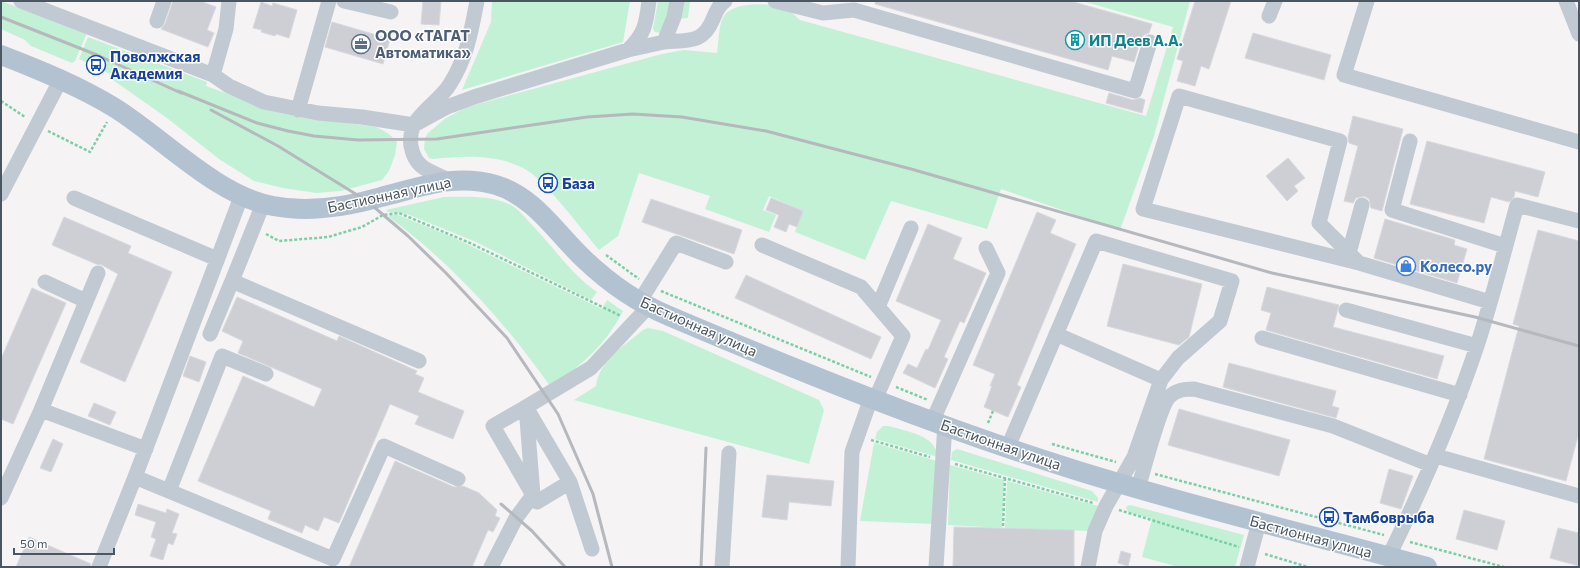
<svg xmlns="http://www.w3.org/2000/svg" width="1580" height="568" font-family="Commissioner,sans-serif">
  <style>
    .green { fill: #c3f1d5 }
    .building { fill: #cdcfd5; stroke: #d7d9de }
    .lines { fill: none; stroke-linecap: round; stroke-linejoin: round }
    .path { stroke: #7ad0a6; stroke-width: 2.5; stroke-dasharray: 3 2; stroke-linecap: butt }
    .minor { stroke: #c1cad2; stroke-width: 15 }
    .major { stroke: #b3c2d1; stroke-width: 20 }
    .rail { stroke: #b5b8bd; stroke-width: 3 }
    .labels { text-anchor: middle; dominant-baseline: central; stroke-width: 3; stroke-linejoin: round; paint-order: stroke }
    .service-label { font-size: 15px; font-weight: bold; fill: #4e5e75; stroke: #fff; text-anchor: start }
    .culture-label { font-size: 15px; font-weight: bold; fill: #0d838f; stroke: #fff; text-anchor: start }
    .transit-label { font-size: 15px; font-weight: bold; fill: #164399; stroke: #fff; text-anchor: start }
    .street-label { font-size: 15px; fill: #4a5661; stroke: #fff }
    .shop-label { font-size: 15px; font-weight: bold; fill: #366cbe; stroke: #fff; text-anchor: start }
  </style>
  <rect width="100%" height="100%" fill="#f5f3f3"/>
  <path class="green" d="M1 1 87 33 75 61 72 63 31 46 25 40 1 29Z
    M492 1H630L623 42 462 90 491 22Z
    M658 1H671L668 20 661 33 655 32 653 29Z
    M679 1H690L688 18 675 19Z
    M1082 1H1190L1154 136 1120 230 1001 189 987 229 891 201 865 260 795 232 803 211 769 196 763 210 776 215 769 232 705 209 710 196 639 173 618 236 599 250C581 229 545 179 523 168 495 154 463 156 433 159L429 158 424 149 425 138 428 133 446 118 467 107 662 54 684 50 717 53C719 41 718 26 724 16 735 0 775 2 791 12 794 14 797 18 800 20L1146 116 1173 27Z
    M88 37 207 82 206 86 281 113 376 127C385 131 390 134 397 142L395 155 389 171 382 180 341 191 316 193 283 188 254 181 219 159 167 118 113 80 114 76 79 59Z
    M444 197C465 197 491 195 511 205 520 210 526 219 533 226 554 248 572 275 597 292L591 300 476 242 407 214 388 212 386 210Z
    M390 215H398L452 237 602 309 607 300 623 311C606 344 581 367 550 386 504 321 452 264 389 217Z
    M648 328 663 331 819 400 824 410 809 464 574 400 596 386C600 359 623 347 643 330Z
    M883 426H889C907 432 935 434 938 457L875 439 877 432Z
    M874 443 937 461 934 524 860 521Z
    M957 449 1092 491 1098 498V502L951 460 952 452Z
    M950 465 1004 480 1002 528 948 525Z
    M1007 481 1098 506 1091 531 1005 528Z
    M1130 505 1244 535 1235 567H1179L1142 557 1152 519 1128 512 1126 507Z"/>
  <path class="building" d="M173 1H200L216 7 207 30 214 33 208 47 161 29 165 24Z
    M423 1H441L439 25 421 24Z
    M875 1H1070L1152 24 1149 33 1144 35 1141 39 1134 62 1112 56 1108 70 875 4Z
    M1195 1H1231L1209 69 1201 66 1195 86 1177 81 1183 61 1177 59Z
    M261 2 272 6 273 3 297 10 289 38 276 34 275 36 261 32 262 30 253 28Z
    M332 22 390 39 383 64 325 47Z
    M1253 33 1331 55 1324 80 1245 58Z
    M1109 93 1133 100 1140 98 1145 100 1142 113 1106 103Z
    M1353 116 1403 129 1382 211 1371 208 1369 199 1364 196 1356 198 1353 203 1344 201 1358 146 1349 143 1348 137Z
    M1427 141 1545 172 1538 197 1515 191 1514 197 1509 202 1491 197 1484 223 1410 204Z
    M1288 158 1305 178 1294 186 1298 191 1287 201 1266 176Z
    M771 198 803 211 797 227 789 224 786 232 774 227 779 215 766 210Z
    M651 199 742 230 734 254 642 222Z
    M1037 212 1056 220 1050 233 1076 244 1017 385 1021 387 1008 417 984 407 992 386H990L995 374 973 365Z
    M64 217 131 246 128 253 172 272 125 382 80 362 118 274 102 265 96 264 52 245Z
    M1385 219 1455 240 1454 245 1467 249 1457 283 1374 258Z
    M928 224 962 238 953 259 986 273 964 323 960 321 944 357 948 359 935 388 903 373 908 364 917 368 926 349 928 350 941 320 896 301Z
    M1538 230 1579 241V432L1566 481 1484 459 1519 326 1513 324Z
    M1123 264 1202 284 1189 337 1179 345 1107 326Z
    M746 275 881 337 871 359 735 298Z
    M1267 287 1339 305 1333 327 1444 356 1437 379 1266 330 1271 313 1261 310Z
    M32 288 66 303 13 424 1 419V359Z
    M237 297 337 341 339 336 417 371 415 374 424 378 418 392 464 411 453 439 415 424 419 416 390 404 339 523 324 517 318 531 305 525 302 533 268 519 271 511 198 481 243 376 314 407 322 389 238 353 243 341 222 331Z
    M190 356 206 362 199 382 183 376Z
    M1229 363 1336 391 1332 406 1339 408 1336 418 1223 387Z
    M94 403 116 412 110 425 88 416Z
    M1179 409 1290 440 1279 476 1168 445Z
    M53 439 63 444 51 472 40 468Z
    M395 461 454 487 463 486 479 493 497 510 495 516 500 518 493 532 488 530 472 567H349Z
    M1389 469 1413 476 1401 509 1380 503Z
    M767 475 834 481 831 506 789 502 787 520 762 517Z
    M138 504 166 513 167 509 179 514 172 533 177 534 173 545 168 543 163 560 150 556 156 539 151 537 156 522 135 515Z
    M1464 510 1505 521 1497 550 1456 539Z
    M954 527 1074 530V567H953Z
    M1558 528 1579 533V566L1550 558Z
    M29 537 91 564 90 567H16Z
    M1121 551 1131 554 1128 566 1118 563Z"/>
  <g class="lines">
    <path class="path" d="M1 101 25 117
      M48 131 90 152 107 122
      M266 234 279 241 328 237 362 227 383 215 399 213 470 243 621 316
      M606 255 639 279
      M661 291 871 377
      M896 387 928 400
      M988 423 993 411
      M871 440 930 457
      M1052 444 1116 462
      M955 464 1093 503
      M1155 474 1384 535
      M1119 510 1239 547
      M1003 526 1005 478
      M1410 542 1504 567
      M1265 554 1308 567"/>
    <path class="minor" d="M21 1 213 75 229 86 264 102 318 113 362 117 414 125 447 107 474 97 628 50C645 34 646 24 649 1
      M344 1 391 12
      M775 1 823 13 854 10 1135 91 1150 42
      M1367 1 1344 75 1579 142
      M1566 1 1579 34
      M1269 16 1275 1
      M157 21 164 1
      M664 42C688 40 703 44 713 19 716 12 718 6 725 1
      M628 50 664 42 674 17 677 1
      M213 75 226 29 229 1
      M298 110 329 1
      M1410 141 1392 210 1505 246
      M449 180C430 171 415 169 411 146 410 140 411 131 414 125 420 112 442 98 450 84 467 57 471 32 477 1
      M1 194 61 79
      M74 198 217 259
      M263 204 232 281 419 361
      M762 245 861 287 903 336 875 400
      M1349 253 1362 205
      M1359 263 1319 223 1340 141 1179 96 1143 209 1359 263 1490 302
      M98 273 41 410 146 449
      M45 282 86 301
      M640 301 676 243 726 262
      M878 307 911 228
      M1346 310 1477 346
      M210 334 232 281
      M1056 334 1161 380
      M1262 338 1460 395
      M526 407 570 482 537 502 493 426Z
      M933 420 998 273 986 248
      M1008 447 1096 241 1232 281 1220 321 1178 358 1161 380 1134 457 1106 506 1095 531 1088 567
      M1436 456 1579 496
      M135 477 333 559 384 446 458 479
      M570 482 592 549
      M1138 488C1144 470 1159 408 1169 397 1176 390 1184 389 1194 389L1333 426 1431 465
      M169 491 222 356 266 374
      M1 498 41 410
      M1389 556C1422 488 1453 418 1477 346 1492 300 1504 252 1517 205L1579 221
      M99 567 135 477 241 197
      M491 567 516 518 533 495 526 407 591 368 649 306
      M722 567 729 453
      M848 567 852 452 871 398
      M936 567 945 424
      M1247 567 1259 522"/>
    <path class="major" d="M1 55C40 70 79 86 115 108 163 138 217 196 273 206 309 213 346 207 381 197 421 187 455 173 496 185 535 197 556 233 585 260 609 283 638 303 669 316 801 372 935 426 1072 469 1189 506 1309 534 1427 567"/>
    <path class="rail" d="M1 17 97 55 181 93
      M178 91 257 123 288 131 314 136 358 140 437 139 587 117 633 114 682 117 766 131 911 169 1272 273 1475 317 1579 346
      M211 110 278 146 367 201 408 236 446 273 507 338 558 414 593 494 612 567
      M501 504 532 531 565 567
      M701 567 706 448"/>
  </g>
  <defs>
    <g id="building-ring" transform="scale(1)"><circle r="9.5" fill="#fff" stroke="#0f9aa8" stroke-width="1.5"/><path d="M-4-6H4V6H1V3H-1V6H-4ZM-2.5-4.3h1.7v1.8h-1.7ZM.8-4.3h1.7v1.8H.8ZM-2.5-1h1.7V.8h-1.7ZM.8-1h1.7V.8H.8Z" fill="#0f9aa8"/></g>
    <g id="office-ring" transform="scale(1)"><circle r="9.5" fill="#fff" stroke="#5c6f8a" stroke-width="1.5"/><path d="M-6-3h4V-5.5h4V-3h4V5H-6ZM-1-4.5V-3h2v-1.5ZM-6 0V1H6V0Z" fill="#5c6f8a"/></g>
    <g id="bus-ring" transform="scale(1)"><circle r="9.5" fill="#fff" stroke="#1a4fb4" stroke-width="1.5"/><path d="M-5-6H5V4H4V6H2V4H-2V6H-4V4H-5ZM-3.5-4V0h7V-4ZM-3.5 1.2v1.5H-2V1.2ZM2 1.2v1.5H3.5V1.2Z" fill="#1a4fb4"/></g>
    <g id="shop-ring" transform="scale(1)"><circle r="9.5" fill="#fff" stroke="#3f7fe0" stroke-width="1.5"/><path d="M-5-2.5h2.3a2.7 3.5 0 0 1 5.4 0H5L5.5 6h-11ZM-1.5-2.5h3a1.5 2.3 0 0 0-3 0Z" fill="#3f7fe0"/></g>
  </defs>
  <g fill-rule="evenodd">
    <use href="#building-ring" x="1075" y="40"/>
    <use href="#office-ring" x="361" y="44"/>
    <use href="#bus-ring" x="96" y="65"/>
    <use href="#bus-ring" x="548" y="183"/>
    <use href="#shop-ring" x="1406" y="266"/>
    <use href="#bus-ring" x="1329" y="517"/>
  </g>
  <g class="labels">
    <g class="service-label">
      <text x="375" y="35">ООО «ТАГАТ<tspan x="375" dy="17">Автоматика»</tspan></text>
    </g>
    <g class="culture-label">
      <text x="1089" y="40">ИП Деев А.А.</text>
    </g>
    <g class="transit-label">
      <text x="110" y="56">Поволжская<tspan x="110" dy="17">Академия</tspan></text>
      <text x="562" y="183">База</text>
      <text x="1343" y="517">Тамбоврыба</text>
    </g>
    <g class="street-label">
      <text transform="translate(389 194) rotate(-12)">Бастионная улица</text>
      <text transform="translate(699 326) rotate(24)">Бастионная улица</text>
      <text transform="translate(1001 444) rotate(19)">Бастионная улица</text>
      <text transform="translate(1311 536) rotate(15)">Бастионная улица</text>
    </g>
    <g class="shop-label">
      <text x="1420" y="266">Колесо.ру</text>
    </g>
  </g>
  <rect width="1580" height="568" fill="none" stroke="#4a5661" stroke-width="4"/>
  <path d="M14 548v6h100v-6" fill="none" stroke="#4a5661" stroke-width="2"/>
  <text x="20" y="548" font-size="12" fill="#4a5661" stroke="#ffffff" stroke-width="3" paint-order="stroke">50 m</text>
</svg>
